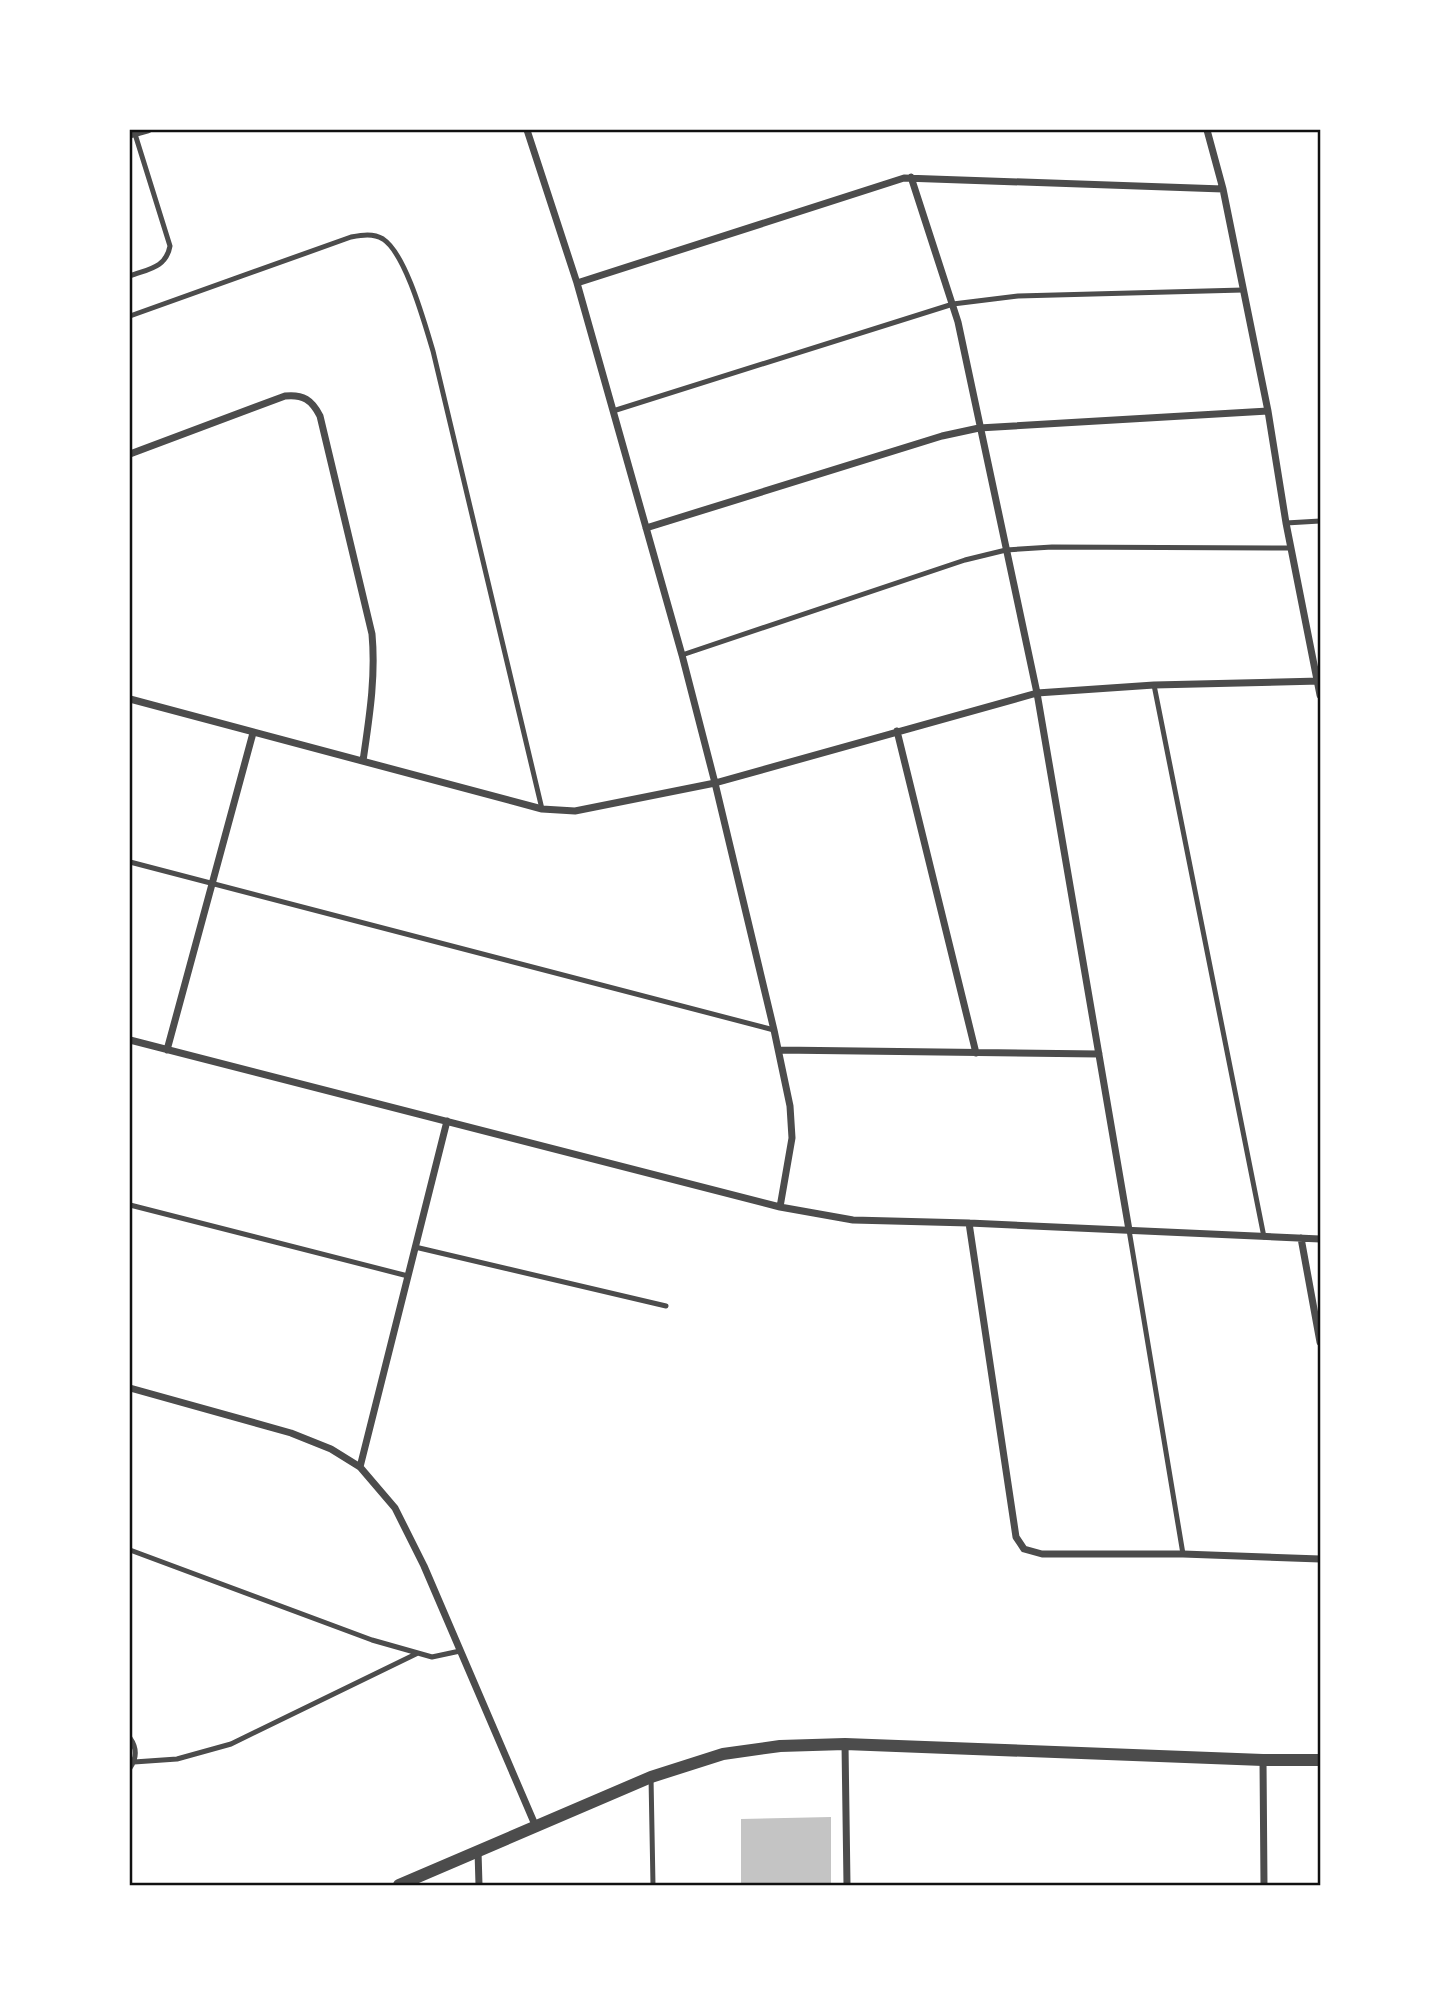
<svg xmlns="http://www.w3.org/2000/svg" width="1450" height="2015" font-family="Roboto,sans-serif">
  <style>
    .building { fill: #c4c4c4 }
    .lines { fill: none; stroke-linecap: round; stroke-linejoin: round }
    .service { stroke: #4c4c4c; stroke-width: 5 }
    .minor { stroke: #4c4c4c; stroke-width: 7 }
    .tertiary { stroke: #4c4c4c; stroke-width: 12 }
    .neatline { fill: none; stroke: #111; stroke-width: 2.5 }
  </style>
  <rect width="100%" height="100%" fill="#fff"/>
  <path class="building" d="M831 1817V1885H741V1819Z"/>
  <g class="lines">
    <path class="service" d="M130 276C148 269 166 268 170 246L135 134
      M130 316 351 237C362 235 373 233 383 239 406 254 425 325 433 351L542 809
      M613 411 953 304 1018 296 1243 290
      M1286 523 1320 521
      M682 655 965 560 1006 550 1052 547 1291 548
      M1154 685 1264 1237
      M130 862 774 1030
      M130 1205 408 1276
      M1129 1230 1183 1554
      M415 1247 666 1306
      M130 1550 372 1640 432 1657 460 1651
      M130 1738C137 1748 137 1758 130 1768
      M134 1762 177 1759 231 1744 418 1653
      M651 1777 653 1885"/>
    <path class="minor" d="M527 130 577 283 682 655 715 783 774 1030 790 1106 792 1138 780 1207
      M1207 130 1223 189 1268 411 1286 523 1320 695
      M130 135 148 130
      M911 177 958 322 1037 693 1129 1230
      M577 283 904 178 1223 189
      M130 454 285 396C303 394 312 400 320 416L372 634C376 678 369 719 363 761
      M646 528 942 436 979 428 1268 411
      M130 699 542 809 575 811 715 783 1037 693 1154 685 1320 681
      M897 731 976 1053
      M130 1040 780 1207 853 1220 969 1223 1320 1239
      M167 1050 253 733
      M779 1050 1099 1054
      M969 1223 1016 1537 1024 1549 1042 1554H1183L1320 1559
      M1301 1238 1320 1342
      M130 1388 291 1433 331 1449 360 1467 395 1508 424 1566 536 1827
      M360 1467 447 1121
      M845 1744 847 1885
      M1263 1760 1264 1885
      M478 1851 479 1885"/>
    <path class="tertiary" d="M399 1885 651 1777 723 1754 780 1746 845 1744 1263 1760H1320"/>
  </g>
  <rect width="1450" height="2015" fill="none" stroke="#ffffff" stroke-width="262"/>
  <rect x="131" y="131" width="1188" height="1753" class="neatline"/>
</svg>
